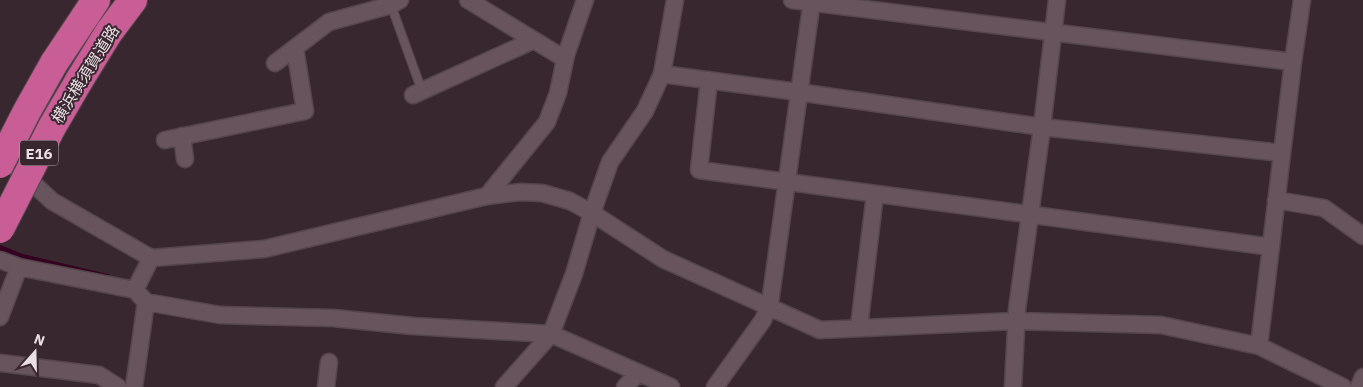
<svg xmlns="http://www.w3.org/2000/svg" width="1363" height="387" font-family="'IBM Plex Sans','Noto Sans JP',sans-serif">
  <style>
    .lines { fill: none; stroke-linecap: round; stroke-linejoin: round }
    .stream { stroke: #350121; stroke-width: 6 }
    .lane-casing { stroke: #54464c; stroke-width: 10 }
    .street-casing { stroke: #54464c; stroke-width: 19 }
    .highway-casing { stroke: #54464c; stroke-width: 30 }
    .lane { stroke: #67545c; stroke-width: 8 }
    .street { stroke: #67545c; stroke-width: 16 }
    .highway { stroke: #c95e97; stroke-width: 28 }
    .highway-bridge-casing { stroke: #54464c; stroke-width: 30; stroke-linecap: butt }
    .highway-bridge { stroke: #c95e97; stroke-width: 28 }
    .labels { text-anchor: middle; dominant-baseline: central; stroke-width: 4; stroke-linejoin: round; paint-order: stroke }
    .shield { fill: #38272f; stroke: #b5a8ae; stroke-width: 1 }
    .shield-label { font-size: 15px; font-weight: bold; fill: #eadfe4 }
    .street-label { font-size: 16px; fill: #eadfe4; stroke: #38272f }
  </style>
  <rect width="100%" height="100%" fill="#38272f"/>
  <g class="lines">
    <path class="stream" d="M0 248 22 257 107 277"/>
    <g class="lane-casing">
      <path id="lane" d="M391 5 422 91"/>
    </g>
    <g class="street-casing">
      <path id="street" d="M468 0 565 59
        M792 0 1293 62
        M275 63 329 22 391 5 400 0
        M662 74 798 92 1042 127 1282 153
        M709 80 699 170 1271 247
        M413 95 534 40
        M182 136 185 159
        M165 140 305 111 295 48
        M0 153 52 201 151 258 264 249 487 196 520 192 542 193 570 201 592 213 663 259 820 330 1016 321 1161 325 1259 346 1343 387
        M487 196 547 122 558 93 566 55 585 0
        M1276 200 1324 208 1363 236
        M0 260 19 267 135 290
        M146 302 220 315 333 318 413 326 551 334 671 387
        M0 317 19 267
        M859 327 875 194
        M1259 346 1293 62 1302 0
        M0 363 99 375 118 387
        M134 387 146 302 135 290 151 258
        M326 387 329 362
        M504 387 551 334 574 274 592 213 610 162 645 111 662 74 675 0
        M625 387 638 373
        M715 387 763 320 770 303 812 0
        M1013 387 1017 309 1042 127 1057 0
        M1359 387 1363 377"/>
    </g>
    <g class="highway-casing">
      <path id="highway" d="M54 63 96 0
        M80 79 109 32 133 0"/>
    </g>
    <use href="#lane" class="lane"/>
    <use href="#street" class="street"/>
    <use href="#highway" class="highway"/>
    <g class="highway-bridge-casing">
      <path id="highway-bridge" d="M0 164 27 111 54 63
        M0 229 52 127 80 79"/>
    </g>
    <use href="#highway-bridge" class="highway-bridge"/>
  </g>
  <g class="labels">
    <rect class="shield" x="20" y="140.5" width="38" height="25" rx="4"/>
    <g class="shield-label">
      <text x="39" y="153">E16</text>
    </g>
    <g class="street-label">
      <text transform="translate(85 74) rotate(-58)">横浜横須賀道路</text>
    </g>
  </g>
  <g transform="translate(35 352) rotate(20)" stroke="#38272f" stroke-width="4" paint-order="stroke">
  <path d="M0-4L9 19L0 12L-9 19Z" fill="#eadfe4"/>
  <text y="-8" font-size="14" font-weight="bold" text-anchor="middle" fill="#eadfe4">N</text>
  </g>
</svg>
